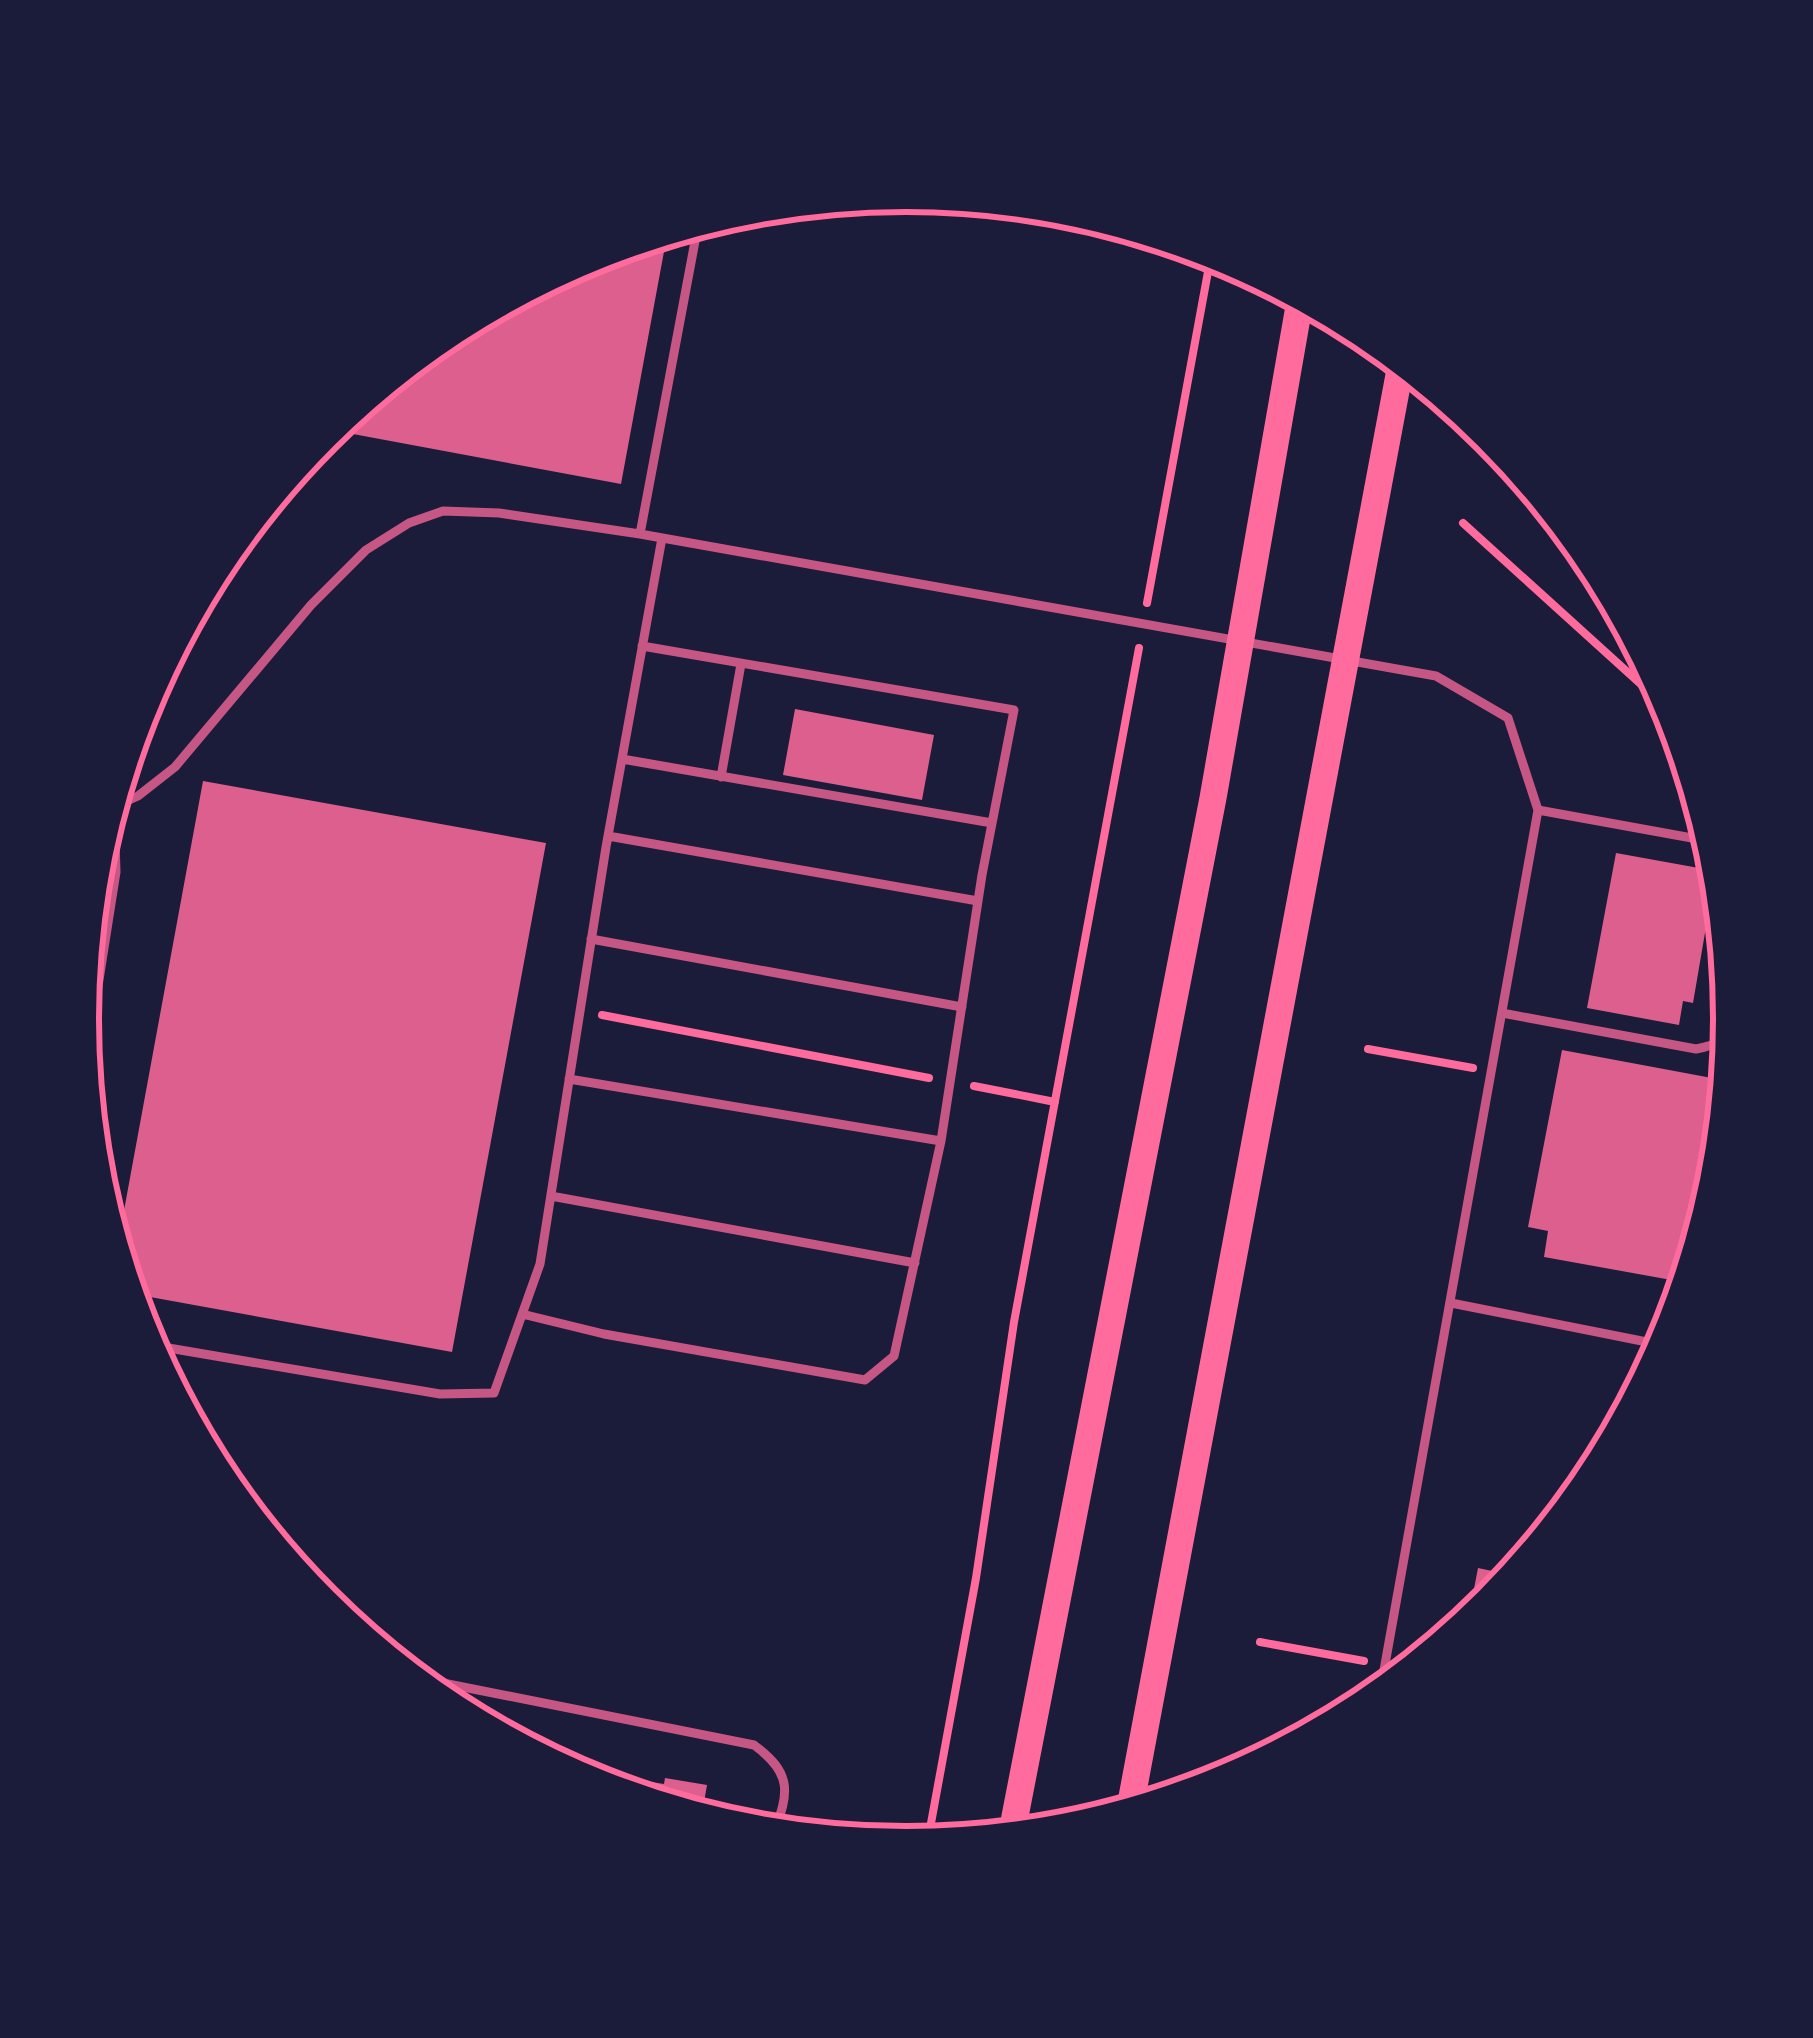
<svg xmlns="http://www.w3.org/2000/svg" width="1813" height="2038" font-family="'Varela Round',sans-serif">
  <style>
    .building { fill: #dd5f8e }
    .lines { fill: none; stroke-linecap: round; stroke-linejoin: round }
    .path { stroke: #ff6b9d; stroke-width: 8 }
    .service { stroke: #c65784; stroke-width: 9 }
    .primary { stroke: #ff6b9d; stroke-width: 27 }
    .rim { fill: none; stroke: #ff6b9d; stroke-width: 6 }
  </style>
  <rect width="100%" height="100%" fill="#1b1b3a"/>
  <path class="building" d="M668 230 621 484 326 429 447 330 590 253Z
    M795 709 934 735 922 800 783 775Z
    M203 781 546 843 452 1352 128 1293 116 1254Z
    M1616 853 1721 872 1726 931 1706 927 1693 1003 1683 1001 1679 1025 1587 1008Z
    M1562 1050 1728 1081 1722 1109H1726L1719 1181 1688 1283 1544 1257 1548 1231 1528 1227Z
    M1478 1568 1516 1576 1492 1605 1467 1625Z
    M557 1767 664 1784 665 1778 707 1785 702 1814 719 1817 718 1823 589 1784Z"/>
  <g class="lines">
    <path class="path" d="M1463 523 1676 716
      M1147 603 1212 250
      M602 1015 929 1078
      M1368 1049 1473 1068
      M974 1086 1055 1102
      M1260 1642 1364 1661
      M927 1845 976 1578 1014 1322 1139 648"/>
    <path class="service" d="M640 534 699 220
      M622 759 992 823
      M721 777 741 664
      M109 809 138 796 175 767 311 605 366 550 409 523 443 511 499 513 640 534 1436 676 1508 718 1538 810 1379 1698
      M1538 810 1714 842
      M608 836 978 901
      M591 939 962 1007
      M1502 1013 1696 1049C1717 1045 1730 1040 1735 1018
      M84 1075 116 872 114 808
      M569 1079 941 1141
      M551 1196 915 1263
      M1451 1303 1667 1346
      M522 1314 604 1334 865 1380 894 1356 941 1141 982 875 1014 710 642 646
      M145 1344 440 1394 494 1393 540 1264 606 847 662 538
      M408 1676 754 1745C792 1773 790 1792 773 1834"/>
    <path class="primary" d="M1129 1813 1402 359
      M1011 1837 1213 798 1301 295"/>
  </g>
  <path d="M0 0H1813V2038H0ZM99 1019a807 807 0 1 1 1614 0a807 807 0 1 1-1614 0Z" fill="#1b1b3a" fill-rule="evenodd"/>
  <path class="rim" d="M99 1019a807 807 0 1 1 1614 0a807 807 0 1 1-1614 0Z"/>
</svg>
